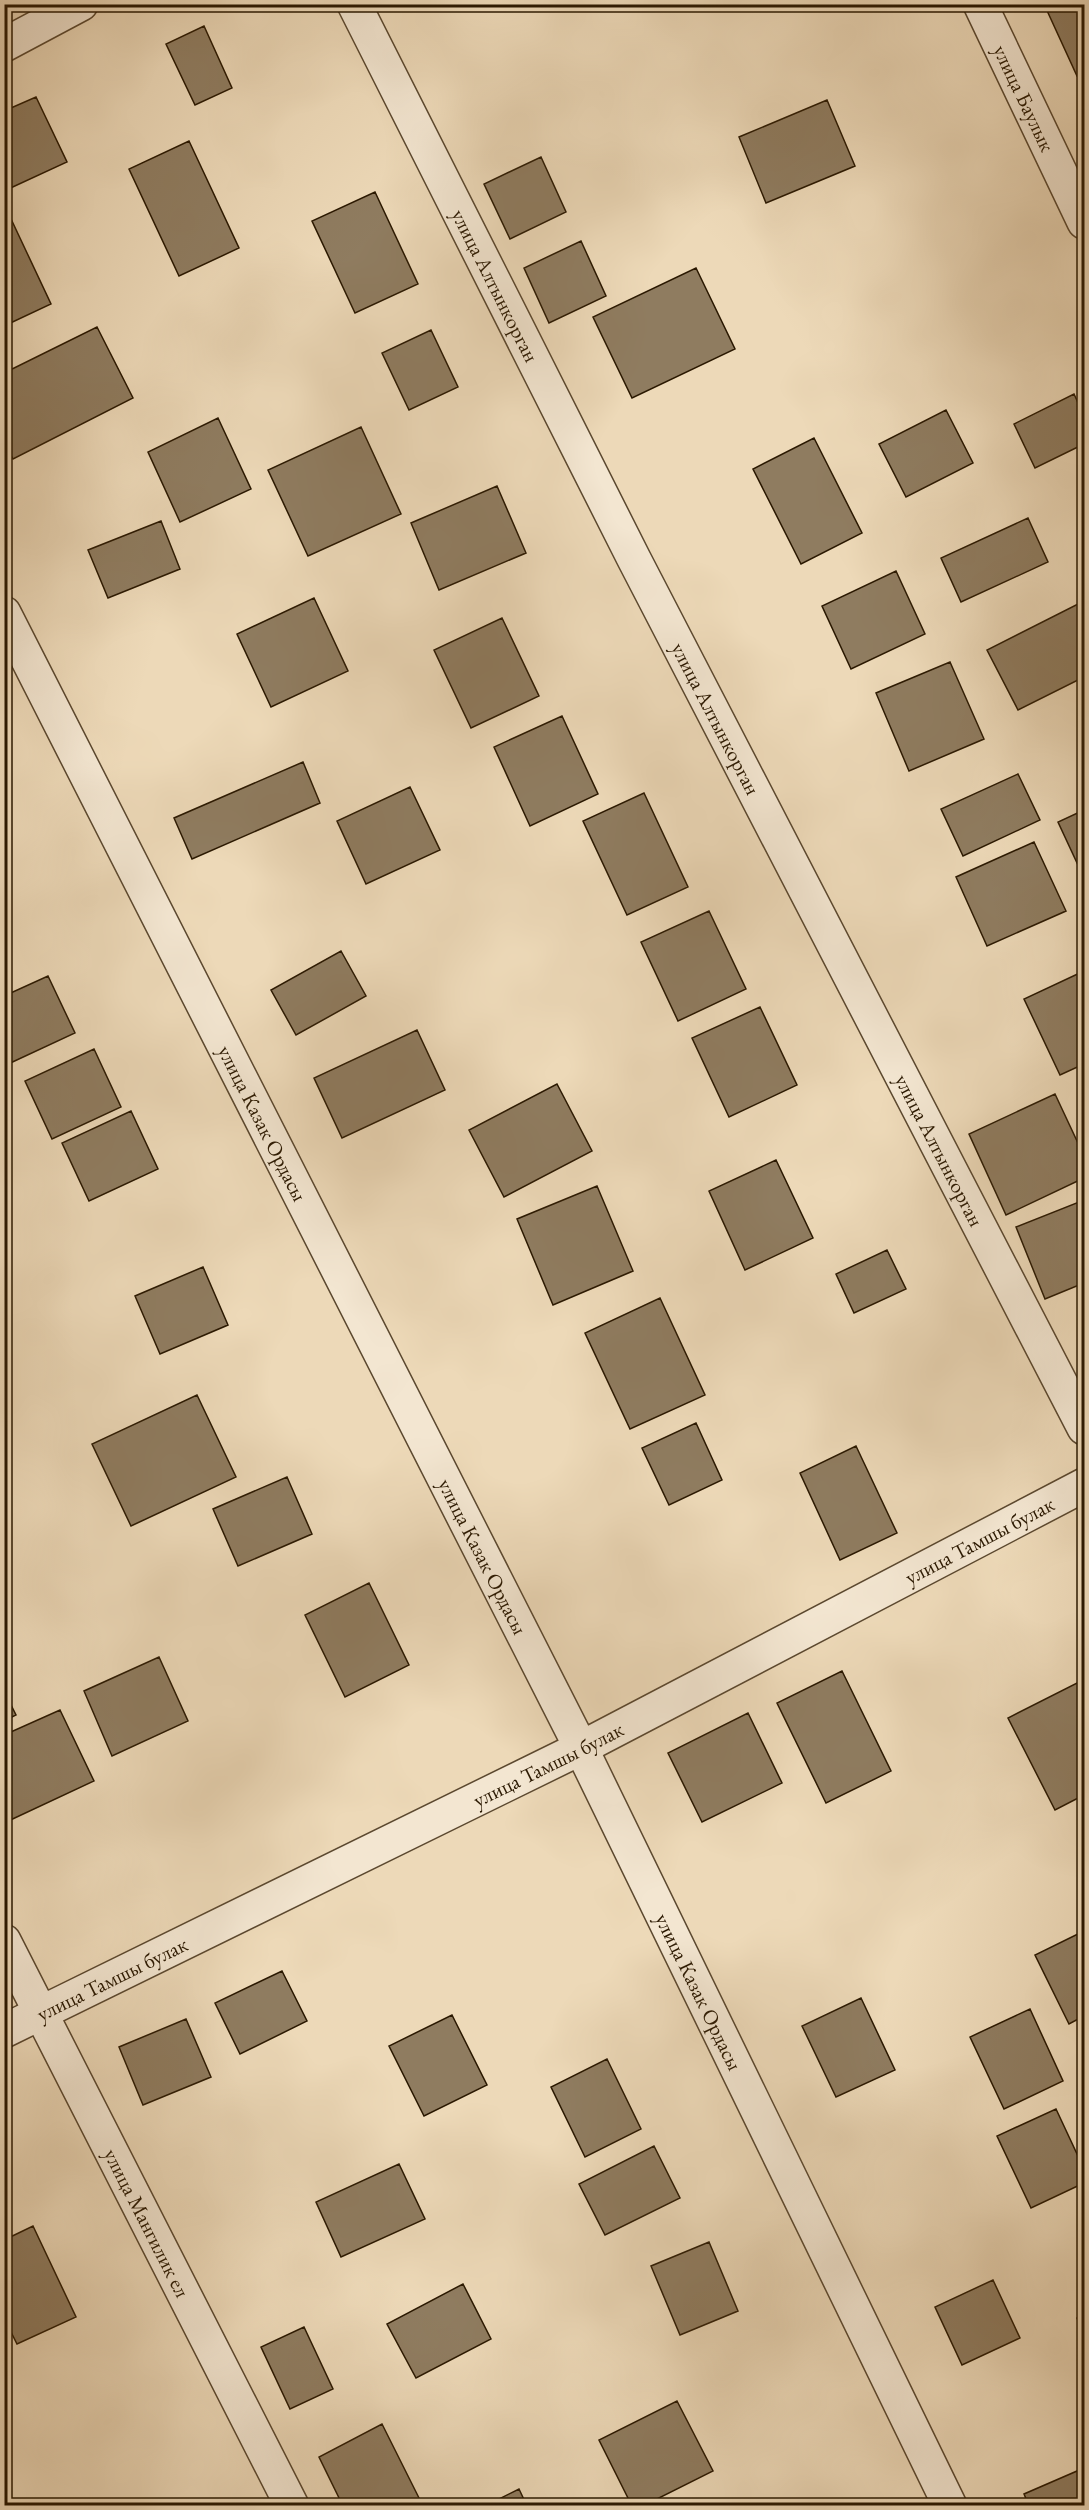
<svg xmlns="http://www.w3.org/2000/svg" width="1089" height="2510" font-family="'EB Garamond',serif">
  <style>
    .building { fill: #8f7c60; stroke: #2a1801; stroke-width: 1.5 }
    .lines { fill: none; stroke-linecap: round; stroke-linejoin: round }
    .street-casing { stroke: #5b482f; stroke-width: 36 }
    .street { stroke: #f3e6d1; stroke-width: 33 }
    .labels { text-anchor: middle; dominant-baseline: central; stroke-width: 4.5; stroke-linejoin: round; paint-order: stroke }
    .street-label { font-size: 21px; fill: #2a1801; stroke: #f3e6d1 }
  </style>
  <rect width="100%" height="100%" fill="#edd9b8"/>
  <filter id="stains"><feTurbulence type="fractalNoise" baseFrequency=".00333" numOctaves="4"/><feColorMatrix values="0 0 0 0 .2 0 0 0 0 .09 0 0 0 0 .02 0 0 0 .5 -.17"/></filter>
  <radialGradient id="worn" r=".72"><stop offset=".6" stop-color="#630" stop-opacity="0"/><stop offset="1" stop-color="#630" stop-opacity=".3"/></radialGradient>
  <path class="building" d="M1044 4H1084V73L1077 76Z
    M204 26 232 88 195 105 166 44Z
    M1084 93V108L1079 96Z
    M36 97 67 162 4 191V111Z
    M827 100 855 166 766 203 739 137Z
    M189 141 239 248 179 276 129 169Z
    M541 157 566 212 510 239 484 184Z
    M375 192 418 284 355 313 312 221Z
    M4 204 51 304 4 326Z
    M581 241 606 296 549 323 524 268Z
    M696 268 735 349 632 398 593 317Z
    M97 327 133 398 13 459 4 442V373Z
    M431 330 458 387 409 410 382 353Z
    M1074 394 1084 416V444L1035 468 1014 424Z
    M946 410 973 463 906 497 879 444Z
    M218 418 251 489 180 522 148 452Z
    M361 427 401 514 308 556 268 470Z
    M814 438 862 533 801 564 753 469Z
    M497 486 526 553 439 590 411 523Z
    M1028 518 1048 562 961 602 941 558Z
    M161 521 180 569 108 598 88 550Z
    M896 571 925 634 851 669 822 606Z
    M314 598 348 671 271 707 237 634Z
    M1084 601V677L1018 710 987 650Z
    M502 618 539 696 471 728 434 650Z
    M950 662 984 739 909 771 876 693Z
    M562 716 598 794 530 826 494 747Z
    M303 762 320 803 192 859 174 818Z
    M1018 774 1040 820 963 856 941 809Z
    M410 787 440 850 366 884 337 821Z
    M644 793 688 887 627 915 583 821Z
    M1084 810V878L1058 822Z
    M1034 842 1066 911 987 946 956 877Z
    M709 911 746 989 678 1021 641 942Z
    M341 951 366 996 296 1035 271 990Z
    M1084 971V1064L1060 1075 1024 999Z
    M48 976 75 1033 6 1065 4 996Z
    M760 1007 797 1085 729 1117 692 1038Z
    M417 1030 445 1090 342 1138 314 1078Z
    M94 1049 121 1107 52 1139 25 1081Z
    M557 1084 592 1151 504 1197 469 1130Z
    M1055 1094 1084 1156V1178L1006 1215 969 1134Z
    M131 1111 158 1169 89 1201 62 1143Z
    M776 1160 813 1238 745 1270 709 1191Z
    M597 1186 633 1271 553 1305 517 1219Z
    M1084 1200V1283L1045 1299 1016 1227Z
    M887 1250 906 1289 854 1313 836 1274Z
    M203 1267 228 1325 160 1354 135 1296Z
    M660 1298 705 1395 630 1429 585 1333Z
    M197 1395 236 1477 131 1526 92 1444Z
    M696 1423 722 1480 669 1505 642 1448Z
    M856 1446 897 1533 840 1560 800 1473Z
    M287 1477 312 1534 238 1566 213 1509Z
    M369 1583 409 1665 345 1697 305 1615Z
    M159 1657 188 1721 112 1756 84 1691Z
    M842 1671 891 1771 826 1803 777 1703Z
    M1081 1681 1084 1688V1795L1055 1810 1008 1718Z
    M4 1691 16 1715 4 1721Z
    M60 1710 94 1781 4 1823V1735Z
    M748 1713 782 1783 702 1822 668 1753Z
    M1084 1931V2016L1069 2024 1035 1955Z
    M282 1971 307 2021 240 2054 215 2003Z
    M861 1998 895 2070 836 2097 802 2026Z
    M1030 2009 1063 2081 1004 2109 970 2037Z
    M452 2015 487 2085 424 2116 389 2046Z
    M186 2019 211 2077 143 2105 119 2047Z
    M607 2059 641 2129 585 2157 551 2087Z
    M1056 2109 1084 2169V2183L1031 2208 997 2136Z
    M654 2146 680 2198 605 2235 579 2184Z
    M399 2164 425 2219 341 2257 316 2202Z
    M33 2226 76 2317 17 2344 4 2318V2240Z
    M709 2242 738 2311 680 2335 651 2266Z
    M993 2280 1020 2338 962 2365 935 2307Z
    M463 2284 491 2339 416 2378 387 2324Z
    M1084 2314V2335L1077 2318Z
    M304 2327 333 2389 290 2409 261 2347Z
    M677 2401 713 2471 643 2506H632L599 2440Z
    M382 2424 423 2506H343L319 2457Z
    M1084 2468V2506H1029L1024 2494Z
    M519 2489 527 2506H485Z"/>
  <g class="lines">
    <g class="street-casing">
      <g id="street">
        <path id="s1" d="M354 4 634 559 1084 1428"/>
        <path id="s2" d="M980 4 1084 222"/>
        <path d="M4 45 81 4"/>
        <path id="s3" d="M4 613 581 1748 950 2506"/>
        <path id="s4" d="M4 1941 292 2506"/>
        <path id="s5" d="M4 2031 581 1748 1084 1485"/>
      </g>
    </g>
    <use href="#street" class="street"/>
  </g>
  <g class="labels">
    <g class="street-label">
      <text stroke="none"><textPath href="#s2" startOffset="104">улица Баулык</textPath></text>
      <text stroke="none"><textPath href="#s1" startOffset="315">улица Алтынкорган</textPath></text>
      <text stroke="none"><textPath href="#s1" startOffset="801">улица Алтынкорган</textPath></text>
      <text stroke="none"><textPath href="#s3" startOffset="572">улица Казак Ордасы</textPath></text>
      <text stroke="none"><textPath href="#s1" startOffset="1287">улица Алтынкорган</textPath></text>
      <text stroke="none"><textPath href="#s5" startOffset="1092">улица Тамшы булак</textPath></text>
      <text stroke="none"><textPath href="#s3" startOffset="1058">улица Казак Ордасы</textPath></text>
      <text stroke="none"><textPath href="#s5" startOffset="606">улица Тамшы булак</textPath></text>
      <text stroke="none"><textPath href="#s5" startOffset="120">улица Тамшы булак</textPath></text>
      <text stroke="none"><textPath href="#s3" startOffset="1544">улица Казак Ордасы</textPath></text>
      <text stroke="none"><textPath href="#s4" startOffset="316">улица Мангилик ел</textPath></text>
    </g>
  </g>
  <rect width="1089" height="2510" fill="none" stroke="#edd9b8" stroke-width="24"/>
  <rect x="6" y="6" width="1077" height="2498" fill="none" stroke="#2a1801" stroke-width="3"/>
  <rect x="12" y="12" width="1065" height="2486" fill="none" stroke="#2a1801" stroke-width="1.5"/>
  <rect width="100%" height="100%" filter="url(#stains)"/>
  <rect width="100%" height="100%" fill="url(#worn)"/>
</svg>
